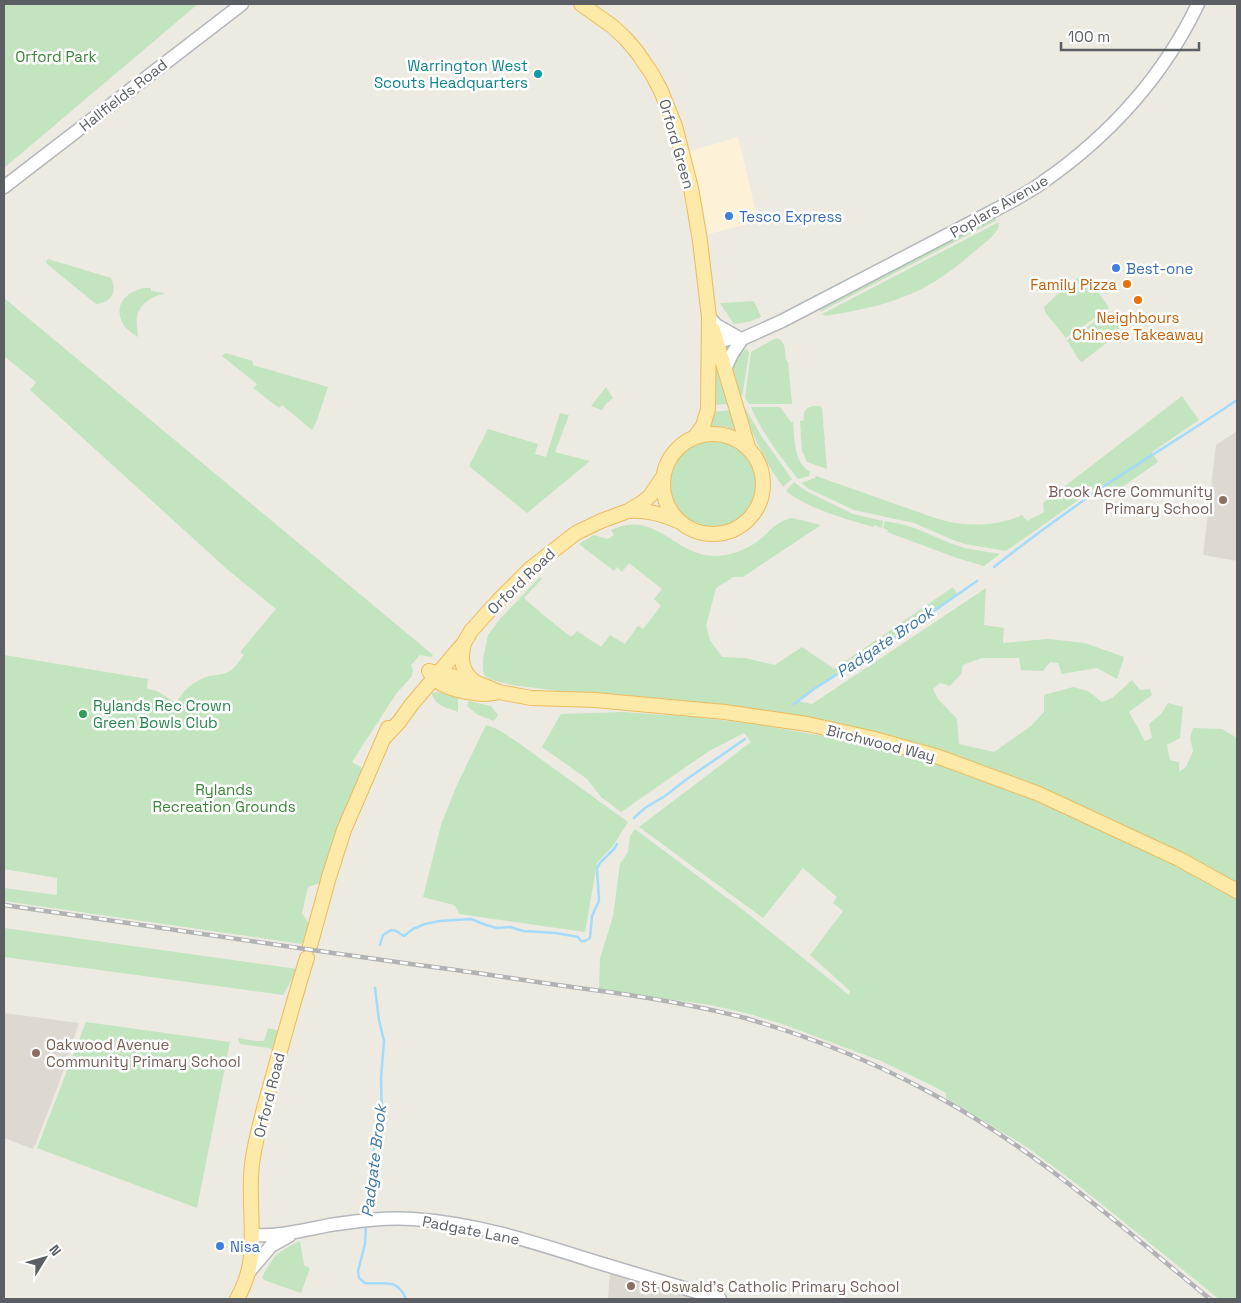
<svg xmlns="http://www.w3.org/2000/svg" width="1241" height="1303" font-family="'Space Grotesk',sans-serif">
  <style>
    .commercial { fill: #fdf2d8 }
    .education { fill: #ddd9d1 }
    .green { fill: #c2e4bf }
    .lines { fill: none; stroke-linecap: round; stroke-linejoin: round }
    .stream { stroke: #a3dbfc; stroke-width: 2.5 }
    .secondary-casing { stroke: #b4b8bc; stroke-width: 15 }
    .primary-casing { stroke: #edbb5c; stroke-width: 16 }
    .secondary { stroke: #fff; stroke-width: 12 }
    .primary { stroke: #fde9a8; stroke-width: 14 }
    .rail-casing { stroke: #b1b2b3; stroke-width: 4.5 }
    .rail { stroke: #fff; stroke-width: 2.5; stroke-dasharray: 8; stroke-linecap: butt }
    .culture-dot { fill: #0f9aa8; stroke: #fff; stroke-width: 2 }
    .shop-dot { fill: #3f7fe0; stroke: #fff; stroke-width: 2 }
    .food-dot { fill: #e8710a; stroke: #fff; stroke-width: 2 }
    .education-dot { fill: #8d6e63; stroke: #fff; stroke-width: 2 }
    .leisure-dot { fill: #2e9e5b; stroke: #fff; stroke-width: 2 }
    .labels { text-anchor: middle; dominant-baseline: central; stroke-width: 5; stroke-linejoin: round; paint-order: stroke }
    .park-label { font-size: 15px; fill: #398538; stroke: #fff }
    .culture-label { font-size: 15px; fill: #0d838f; stroke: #fff; text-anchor: end }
    .street-label { font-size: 15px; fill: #5b5f63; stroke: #fff }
    .shop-label { font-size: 15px; fill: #366cbe; stroke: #fff; text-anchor: start }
    .food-label { font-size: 15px; fill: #c56008; stroke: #fff; text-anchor: end }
    .education-label { font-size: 15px; fill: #785e54; stroke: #fff; text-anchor: start }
    .leisure-label { font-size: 15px; fill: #27864d; stroke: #fff; text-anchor: start }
    .water-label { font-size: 16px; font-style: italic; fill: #3e77a5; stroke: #fff }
  </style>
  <rect width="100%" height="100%" fill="#edeae2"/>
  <path class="commercial" d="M738 137 756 212 748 215 750 223 709 234 690 151Z"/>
  <path class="education" d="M1237 431V561L1203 555 1216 445Z
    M4 1013 79 1023 59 1083 36 1143 33 1149 4 1138Z
    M610 1272 695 1299H608Z"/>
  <path class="green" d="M4 4H198L4 168Z
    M993 218 997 220 820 312 821 307Z
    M999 222C1000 232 988 240 981 246 959 265 936 284 908 295 883 306 854 311 826 316L822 314Z
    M48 259 111 278C118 292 111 303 96 304L47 264 46 261Z
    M1082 276 1090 280 1109 308 1066 338 1045 312 1044 307 1073 280Z
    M144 288H151V291L164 293V294C152 296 139 304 137 317 136 324 138 331 138 337 133 334 126 329 123 324 113 305 126 292 144 288Z
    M4 298 433 655 431 657 420 655 411 665 413 670 412 676 396 694 352 762 362 768 339 824 320 883 308 887 302 913 309 924 302 944 4 901V888L57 895V878L4 869V655L148 679 147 689 157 691 176 703C183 690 194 681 209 676 215 675 222 675 228 672 234 670 240 660 244 655L240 652 276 609 228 570 30 390 36 382 4 356Z
    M754 301 761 317 748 322 734 324 720 303Z
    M1111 311C1118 320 1125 325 1115 336L1082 362 1078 359 1067 340Z
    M776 338C786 340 785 352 786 360L788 362 792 404H749L745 398 751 352Z
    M747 349 749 353 742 397 739 390 736 388C731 370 728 359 747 349Z
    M225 353 253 361V365L328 387 317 420 312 430 282 405 279 408 253 388 257 384 222 356Z
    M715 366H719L730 404 713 405V394L716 390Z
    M606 387 613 398 606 404 602 410 591 406Z
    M1182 396 1199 420 1152 452 1158 462 1102 501 1094 489 1006 551 965 544 953 540 914 523 854 510 809 489 801 483 815 478 816 476 938 519C966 527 996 527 1022 515L1027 521 1044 512 1043 503Z
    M744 406 762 437 792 479 783 487C765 463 753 435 742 407Z
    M814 406H820L822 408 827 469 807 462 802 451 800 421 804 420C803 412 805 407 814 406Z
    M751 407H780L791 422H793C795 440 793 461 810 472L809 476 798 479C780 457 762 433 751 407Z
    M732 410 739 432 726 427 710 426 709 424 712 412Z
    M560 413 569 415 555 452 590 461 527 513 469 466 488 429 538 444 535 454 546 457Z
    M667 485a45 45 0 1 1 90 0a45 45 0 1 1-90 0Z
    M794 482 806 491 853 514 883 521 882 528 874 525 873 527C847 519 806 508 786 491Z
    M792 518 821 525 743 577H733L716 588 706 626 710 640 722 657 745 658 775 665 802 647 834 669 953 587 957 594 904 632 814 689 798 701 812 704 986 588 984 625 1004 628 1003 643 1048 639 1085 643 1124 657 1117 679 1097 668 1062 674 1058 663 1050 662 1043 671 1021 670 1019 658H981L963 665 961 674 950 686 940 683 933 689 938 699 957 719 959 744 994 752 1031 726 1044 712V695L1073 687 1088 691 1102 702 1112 698 1132 680 1140 690 1150 689 1152 695 1129 712 1145 741 1152 738 1149 724 1161 714 1168 703 1183 707 1180 738 1167 745 1170 760 1179 762V772L1186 767 1193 751 1190 738 1193 728 1222 729 1237 738V884L925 748 590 695 512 685 492 680 486 677 483 671V659L488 635 500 619 540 577 542 579 524 598 542 614 571 637 577 631 601 647 610 635 625 644 638 626 643 629 661 606 654 599 662 589 629 563 622 572 617 567 614 571 579 544 594 535 607 539 614 535 611 530C656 509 673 555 714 556 729 556 746 550 758 541 770 532 776 521 792 518Z
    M885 521 905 525 917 529 950 543 964 548 1000 554 984 566 957 558 887 532 888 530 883 528Z
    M438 692 458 698V712C447 707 435 707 432 693Z
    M469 701 491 706 498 715 494 721 478 715 467 706Z
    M624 712 694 717 755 724 885 747 948 764 1015 790 1188 869 1237 897V1299H1219L1078 1185 1027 1147 946 1098V1093L931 1085 881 1061 788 1026 750 1014 710 1005 599 989 600 959 613 916 620 864 628 852 630 836 635 829 747 913 849 995 850 991 810 955 843 911 833 903 837 897 803 868 763 918 639 827 751 742 744 733 709 751 621 812 601 797 587 779 542 747 561 714Z
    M486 725 497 729 513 739 628 822 613 846 597 863 585 932 459 914 458 910 454 905 423 897 441 825 456 787Z
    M4 928 297 969 295 974 283 995 4 957Z
    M86 1022 230 1042 197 1208 37 1148Z
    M268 1028 280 1031 275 1051 269 1048 240 1044 238 1038 256 1041H264Z
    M300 1241 304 1265 310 1268 301 1293 264 1280 262 1277C275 1254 276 1253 300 1241Z"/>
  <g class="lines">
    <path class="stream" d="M994 567C1032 537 1072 508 1112 481 1153 454 1196 428 1237 400
      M794 704 814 689 904 632 977 581
      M634 818 645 808 665 796 687 779 745 739
      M380 945 383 935 391 930 396 931 404 936 413 929 425 924 440 921 471 919 486 925 497 928 510 927 523 931 556 933 578 937 581 941H585L590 938 592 916 599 901 597 868 600 863 614 849 617 844
      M367 1217 371 1161 382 1116 381 1078 384 1041 379 1020 375 988
      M366 1225 365 1244 358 1271 359 1278 365 1283C384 1285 397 1277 406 1299"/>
    <g class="secondary-casing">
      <path id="secondary" d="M4 187 242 4
        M709 317 716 325 739 338
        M710 350 714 344 717 342 733 338 742 339 782 321 997 209C1012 201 1028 193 1043 182 1109 136 1163 77 1198 4
        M725 369 732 354 742 339
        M252 1235C278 1237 304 1230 330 1225 357 1221 386 1217 413 1219 475 1223 534 1242 593 1261 635 1274 678 1286 720 1299
        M248 1273 271 1246 289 1236"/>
    </g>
    <g class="primary-casing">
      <path id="primary" d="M581 4 612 26 626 39 637 52 652 74 661 91 675 126 691 188 700 241 709 317 708 409 703 426 694 438
        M713 330 749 450
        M663 484a50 50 0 1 1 100 0a50 50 0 1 1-100 0Z
        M629 511C646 510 662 514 678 521
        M464 643C460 658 461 672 475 682
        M429 671 444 674 477 683 499 692 531 698 595 700 725 712 807 724 871 738 939 757 1039 794 1179 859 1237 891
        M429 671C430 673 432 676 434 678 445 690 480 696 495 693
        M385 737 399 722 412 704 464 643 471 631 498 601 531 568 576 533 601 521 628 511 643 502 650 496 663 477
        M310 946 329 877 344 830 388 728
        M237 1299C243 1288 248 1276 250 1263 255 1231 248 1198 252 1164 256 1133 266 1102 274 1072 285 1034 295 996 307 958"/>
    </g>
    <use href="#secondary" class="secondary"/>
    <use href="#primary" class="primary"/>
    <g class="rail-casing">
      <path id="rail" d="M4 905C139 924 275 945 411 964 467 971 522 980 579 988 634 995 691 1004 745 1018 808 1036 869 1060 927 1091 1031 1145 1119 1225 1210 1299"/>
    </g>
    <use href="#rail" class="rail"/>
  </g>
  <circle class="culture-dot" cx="538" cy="74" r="5"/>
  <g class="shop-dot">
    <circle cx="729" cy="216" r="5"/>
    <circle cx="1116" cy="268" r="5"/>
    <circle cx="220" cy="1246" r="5"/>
  </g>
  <g class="food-dot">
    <circle cx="1127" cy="284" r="5"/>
    <circle cx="1138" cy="300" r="5"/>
  </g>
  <g class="education-dot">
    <circle cx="1223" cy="500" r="5"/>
    <circle cx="36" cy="1053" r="5"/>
    <circle cx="631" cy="1286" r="5"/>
  </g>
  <circle class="leisure-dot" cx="83" cy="714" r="5"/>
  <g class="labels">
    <g class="park-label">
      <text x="56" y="56">Orford Park</text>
      <text x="224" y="789">Rylands<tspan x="224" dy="17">Recreation Grounds</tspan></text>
    </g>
    <g class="culture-label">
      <text x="528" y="65">Warrington West<tspan x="528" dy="17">Scouts Headquarters</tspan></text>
    </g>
    <g class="street-label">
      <text transform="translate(123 95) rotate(-38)">Hallfields Road</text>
      <text transform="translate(677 144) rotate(74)">Orford Green</text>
      <text transform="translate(999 206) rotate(-30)">Poplars Avenue</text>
      <text transform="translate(521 581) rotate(-44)">Orford Road</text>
      <text transform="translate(881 743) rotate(14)">Birchwood Way</text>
      <text transform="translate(269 1095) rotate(-76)">Orford Road</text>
      <text transform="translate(471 1230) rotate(11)">Padgate Lane</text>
    </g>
    <g class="shop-label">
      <text x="739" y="216">Tesco Express</text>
      <text x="1126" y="268">Best-one</text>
      <text x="230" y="1246">Nisa</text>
    </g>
    <g class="food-label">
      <text x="1117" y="284">Family Pizza</text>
      <text x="1138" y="317" text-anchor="middle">Neighbours<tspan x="1138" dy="17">Chinese Takeaway</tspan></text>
    </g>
    <g class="education-label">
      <text x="1213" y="491" text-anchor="end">Brook Acre Community<tspan x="1213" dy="17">Primary School</tspan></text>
      <text x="46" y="1044">Oakwood Avenue<tspan x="46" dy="17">Community Primary School</tspan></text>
      <text x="641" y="1286">St Oswald's Catholic Primary School</text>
    </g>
    <g class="leisure-label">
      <text x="93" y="705">Rylands Rec Crown<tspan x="93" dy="17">Green Bowls Club</tspan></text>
    </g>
    <g class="water-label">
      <text transform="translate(885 642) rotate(-34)">Padgate Brook</text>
      <text transform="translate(374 1161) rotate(-83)">Padgate Brook</text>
    </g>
  </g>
  <rect width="1241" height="1303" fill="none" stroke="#5b5f63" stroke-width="10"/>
  <g transform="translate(45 1258) rotate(53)" stroke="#ffffff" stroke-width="4" paint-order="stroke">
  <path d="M0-4L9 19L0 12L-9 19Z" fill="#5b5f63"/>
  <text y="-8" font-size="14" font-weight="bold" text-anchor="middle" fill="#5b5f63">N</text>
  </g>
  <path d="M1061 42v8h138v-8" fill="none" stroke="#5b5f63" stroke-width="2.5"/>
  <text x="1068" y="42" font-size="15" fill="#5b5f63" stroke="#ffffff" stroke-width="4" paint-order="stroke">100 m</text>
</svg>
